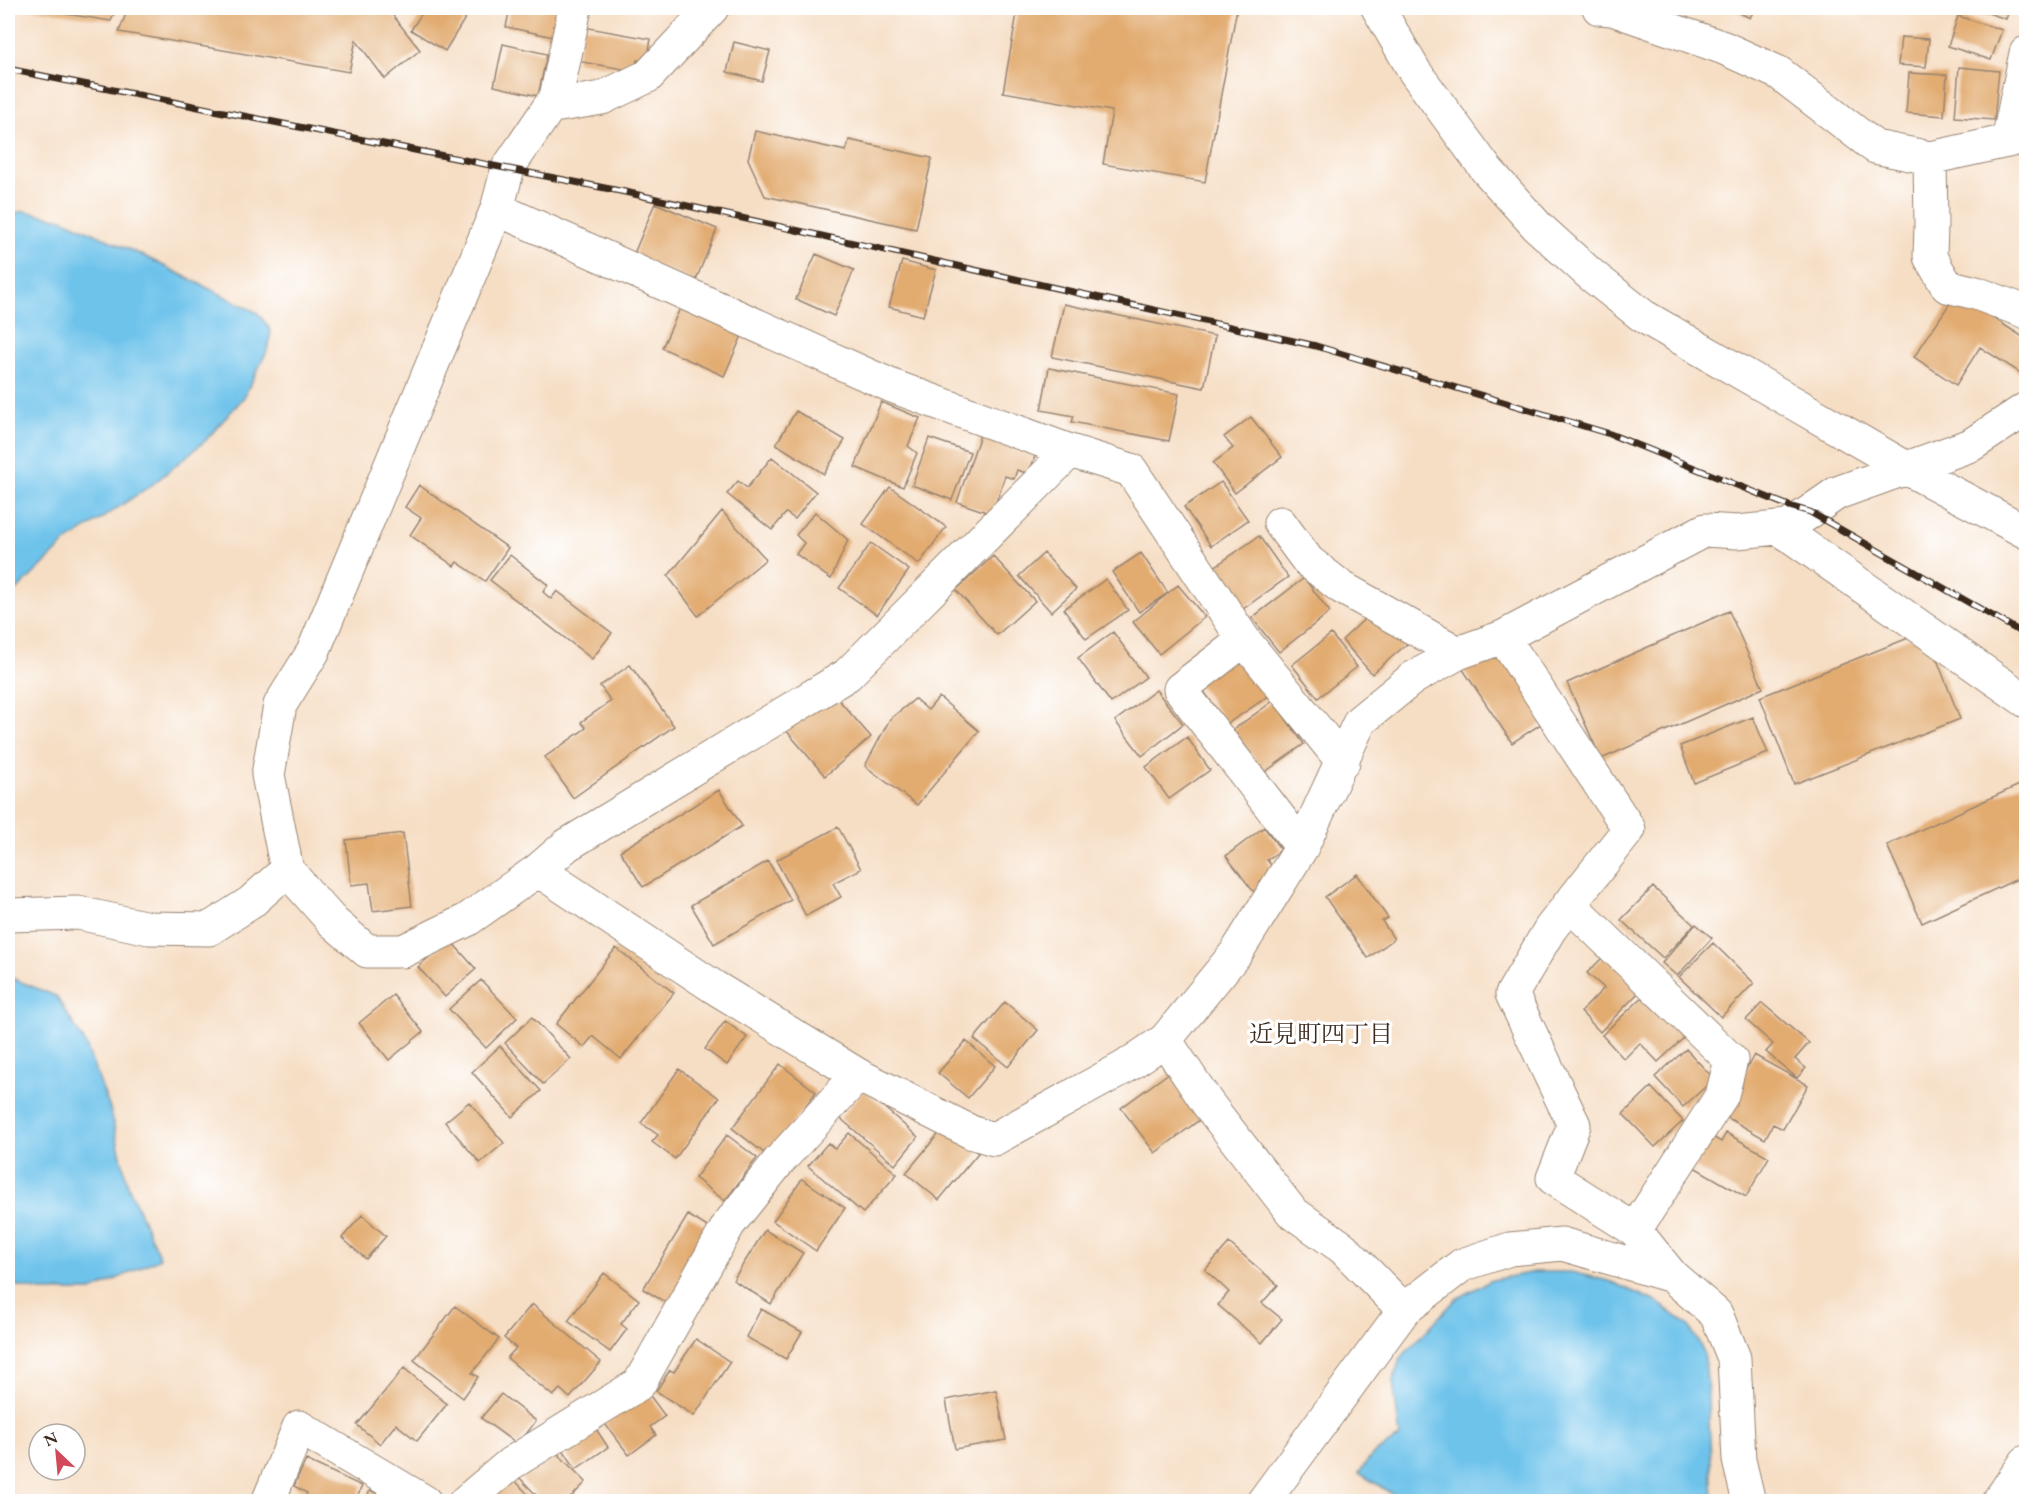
<svg xmlns="http://www.w3.org/2000/svg" width="2034" height="1509" font-family="'EB Garamond','Noto Serif JP',serif">
  <style>
    .water { fill: #6ec3eb; stroke: #547684; stroke-width: 1.5 }
    .building { fill: #e2ab70 }
    .lines { fill: none; stroke-linecap: round; stroke-linejoin: round }
    .minor-casing { stroke: #988472; stroke-width: 35 }
    .minor { stroke: #fff; stroke-width: 33 }
    .rail-casing { stroke: #3b2a1e; stroke-width: 7 }
    .rail { stroke: #fff; stroke-width: 4.5; stroke-dasharray: 14; stroke-linecap: butt }
    .labels { text-anchor: middle; dominant-baseline: central; stroke-width: 6; stroke-linejoin: round; paint-order: stroke }
    .neighbourhood-label { font-size: 24px; fill: #3b2a1e; stroke: #fff }
  </style>
  <rect width="100%" height="100%" fill="#fff"/>
  <filter id="ink" filterUnits="userSpaceOnUse"><feTurbulence type="fractalNoise" baseFrequency=".0167" numOctaves="2"/><feDisplacementMap in="SourceGraphic" scale="12" xChannelSelector="R" yChannelSelector="G"/><feConvolveMatrix kernelMatrix="1 2 1 2 8 2 1 2 1" color-interpolation-filters="sRGB"/></filter>
  <filter id="wash" filterUnits="userSpaceOnUse"><feTurbulence type="fractalNoise" baseFrequency=".008" numOctaves="4" result="noise"/><feDisplacementMap in="SourceGraphic" scale="24" xChannelSelector="R" yChannelSelector="G"/><feGaussianBlur stdDeviation="1.35" result="paint"/><feColorMatrix in="noise" values="0 0 0 0 0 0 0 0 0 0 0 0 0 0 0 0 0 1.4 0 .05"/><feComposite in="paint" operator="in"/></filter>
  <g filter="url(#wash)">
    <rect width="100%" height="100%" fill="#f6dec5"/>
    <path class="water" d="M23 211 62 219 146 257 258 313 271 331 267 351 244 397 205 441 153 484 65 543 8 599V215Z
      M8 979H14L56 996 85 1043 110 1109 128 1186 160 1258 92 1291H41L8 1284Z
      M1535 1272H1571L1609 1281 1657 1302 1689 1326 1704 1352 1707 1380 1713 1501H1403L1359 1473 1372 1455 1400 1437 1393 1381 1400 1359 1456 1299 1492 1280Z"/>
    <g id="blocks">
      <path class="building" d="M27 8H116L111 21Z
        M128 8H387L420 50 385 79 356 40 349 72 119 32Z
        M425 8H455L467 15 445 51 411 30Z
        M510 8H560L554 37 506 27Z
        M1018 8H1237L1205 182 1103 164 1112 111 1003 92Z
        M1729 8H1755L1750 18Z
        M1973 8H2010L2006 19Z
        M1958 16 2002 30 1991 60 1948 46Z
        M583 27 651 39 647 62 637 60 635 71 576 61Z
        M1901 37 1929 39 1926 67 1898 65Z
        M734 42 770 51 762 81 727 72Z
        M503 44 547 54 538 96 494 86Z
        M1959 67 1999 71 1994 120 1955 117Z
        M1909 73 1947 75 1944 116 1906 113Z
        M755 131 846 151 849 140 932 158 916 229 765 196 748 159Z
        M655 203 717 229 695 282 633 256Z
        M816 254 854 270 834 316 796 299Z
        M902 261 936 270 923 316 889 307Z
        M1956 294 2026 339 2025 376 1980 347 1956 385 1914 357Z
        M682 304 744 331 724 376 662 348Z
        M1064 304 1215 336 1204 388 1052 357Z
        M1049 368 1179 394 1169 441 1072 422 1074 416 1041 410Z
        M881 402 920 418 908 446 917 453 903 487 855 467Z
        M796 411 845 440 824 474 776 444Z
        M1251 417 1282 457 1235 493 1213 463 1233 448 1224 437Z
        M982 429 1038 447 1029 474 1017 470 1014 479 1005 476 992 514 957 502Z
        M929 438 970 452 952 500 912 485Z
        M772 457 816 492 795 519 786 513 772 530 727 494 738 481 747 488Z
        M1221 482 1248 520 1211 546 1184 507Z
        M419 485 508 548 485 581 457 562 454 566 410 535 421 518 405 507Z
        M890 487 946 527 919 564 863 524Z
        M722 511 766 559 698 616 668 576Z
        M815 512 848 540 831 579 796 554 804 543 796 535Z
        M1259 536 1288 577 1243 609 1213 568Z
        M871 543 909 570 877 615 839 588Z
        M1044 553 1076 589 1051 612 1019 576Z
        M1141 553 1168 593 1139 612 1112 572Z
        M510 555 548 585 543 592 551 599 557 591 612 633 592 659 490 580Z
        M993 556 1035 601 997 635 956 590Z
        M1304 578 1330 612 1279 652 1252 618Z
        M1106 579 1128 610 1086 639 1064 609Z
        M1178 585 1205 617 1159 654 1133 622Z
        M1729 611 1763 688 1601 759 1567 683Z
        M1371 613 1393 628 1407 644 1372 674 1342 640Z
        M1926 631 1960 719 1794 784 1760 697Z
        M1113 632 1146 677 1111 703 1078 658Z
        M1331 634 1357 667 1318 698 1292 665Z
        M1498 645 1547 720 1512 743 1462 668Z
        M1241 653 1270 695 1227 724 1198 683Z
        M630 665 674 726 573 798 545 757 586 728 581 722 611 701 600 686Z
        M1156 690 1183 724 1142 756 1115 721Z
        M831 691 871 737 825 776 785 729Z
        M939 697 979 731 917 805 865 766 890 719 915 699 928 710Z
        M1273 701 1304 744 1265 772 1233 730Z
        M1753 717 1768 753 1694 783 1680 746Z
        M1187 737 1210 770 1169 799 1146 767Z
        M2026 782V875L1922 923 1887 845Z
        M719 790 742 826 643 887 620 851Z
        M838 827 861 869 833 883 841 897 806 916 776 860Z
        M1264 827 1281 850 1267 860 1280 877 1256 895 1226 856Z
        M403 833 412 906 373 911 369 883 351 885 346 840Z
        M768 861 791 900 714 944 691 905Z
        M1357 874 1388 918 1382 921 1394 939 1368 958 1325 897Z
        M1653 887 1694 925 1663 958 1621 920Z
        M1696 924 1712 938 1677 976 1662 963Z
        M449 939 476 969 445 997 418 967Z
        M1713 943 1754 983 1721 1017 1679 977Z
        M616 948 674 993 621 1059 593 1036 584 1047 556 1024Z
        M1605 955 1641 990 1600 1032 1581 1012 1604 988 1587 973Z
        M481 980 517 1018 486 1048 449 1009Z
        M1647 993 1687 1035 1658 1062 1640 1043 1624 1059 1602 1035Z
        M393 995 423 1032 389 1060 359 1023Z
        M1005 1002 1038 1030 1008 1067 974 1039Z
        M1762 1003 1809 1043 1795 1059 1806 1068 1797 1078 1766 1052 1773 1044 1746 1020Z
        M532 1017 571 1059 543 1084 505 1043Z
        M725 1021 747 1037 727 1065 705 1049Z
        M966 1041 995 1066 968 1098 938 1073Z
        M500 1046 541 1091 512 1117 472 1072Z
        M1686 1049 1714 1079 1683 1107 1655 1077Z
        M1754 1055 1808 1085 1783 1129 1773 1124 1765 1139 1721 1114Z
        M780 1064 816 1092 768 1156 732 1128Z
        M679 1069 719 1098 675 1159 652 1142 658 1135 641 1123Z
        M1173 1070 1206 1115 1155 1153 1121 1108Z
        M1651 1087 1683 1121 1655 1147 1623 1114Z
        M864 1090 918 1137 895 1165 840 1118Z
        M469 1102 504 1143 480 1163 445 1122Z
        M945 1126 978 1153 939 1200 906 1173Z
        M849 1133 897 1174 863 1213 808 1166 828 1143 835 1149Z
        M1726 1133 1769 1157 1746 1197 1694 1167 1711 1136 1721 1142Z
        M727 1135 757 1158 725 1201 695 1178Z
        M802 1179 845 1208 816 1251 773 1221Z
        M362 1215 386 1236 366 1259 342 1238Z
        M688 1215 717 1233 673 1307 643 1289Z
        M765 1230 803 1253 771 1304 733 1280Z
        M1229 1243 1278 1285 1262 1303 1282 1319 1262 1343 1218 1305 1229 1292 1205 1270Z
        M604 1273 639 1300 621 1324 627 1329 610 1352 568 1321Z
        M532 1304 601 1362 570 1398 560 1389 553 1396 507 1358 516 1348 504 1338Z
        M455 1306 499 1339 472 1373 478 1377 463 1398 414 1360Z
        M761 1309 802 1332 786 1359 746 1337Z
        M696 1339 730 1362 694 1416 656 1391 670 1370 674 1372Z
        M404 1368 447 1404 417 1441 396 1424 380 1444 357 1425Z
        M996 1390 1006 1440 955 1449 946 1400Z
        M648 1393 665 1416 650 1427 656 1435 629 1455 605 1424Z
        M501 1394 536 1421 518 1445 481 1418Z
        M592 1423 608 1447 576 1469 560 1445Z
        M547 1443 586 1482 566 1502H543L516 1474Z
        M306 1460 362 1486 355 1502H288L291 1496 304 1501 307 1493 294 1486Z
        M509 1474 535 1502H480Z
        M370 1490 392 1502H365Z"/>
    </g>
  </g>
  <g filter="url(#ink)">
    <use href="#blocks" fill-opacity="0" stroke="#988472" stroke-width="1.5"/>
    <g class="lines">
      <g class="minor-casing">
        <path id="minor" d="M575 8 556 97 508 168 497 209 313 652 280 705 268 775 287 870 333 922 367 951H403L467 920 538 870 567 845 847 675 1070 451
          M1378 8 1415 72 1486 169 1537 226 1590 274 1643 316 1908 469 2026 532
          M1599 8 1612 9 1724 48 1779 73 1875 147 1930 158 2026 137
          M556 97 560 105 602 98 648 76 712 8
          M2008 141 2026 53
          M1930 158 1931 225 1930 257 1947 286 1976 293 2026 312
          M497 209 892 386 1070 451 1131 470 1244 640 1343 762
          M1280 523 1308 561 1341 587 1458 653
          M1779 528 2026 701
          M1503 637 1629 829 1550 929 1512 994 1574 1125 1553 1178 1635 1230 1672 1276
          M1244 640 1180 689 1302 847
          M538 870 714 987 858 1075 973 1133 994 1139 1125 1067 1165 1040 1236 953 1302 847 1360 721 1413 678 1458 653 1503 637 1705 530 1737 532 1788 527 1837 493 1971 445 2026 409
          M1569 904 1731 1060 1722 1095 1635 1230
          M8 915 78 913 149 928 209 929 250 903 287 870
          M1165 1040 1208 1104 1292 1212 1343 1248 1404 1310
          M268 1502 299 1427 425 1502
          M465 1502 510 1464 639 1384 729 1224 779 1161 858 1075
          M1263 1502 1404 1310 1462 1265 1510 1249 1562 1244 1672 1276 1716 1314 1734 1358 1739 1460 1749 1502
          M1998 1502 2026 1462"/>
      </g>
      <use href="#minor" class="minor"/>
      <g class="rail-casing">
        <path id="rail" d="M8 69 625 192 1316 346 1610 434 1789 506 1810 512 2026 635"/>
      </g>
      <use href="#rail" class="rail"/>
    </g>
  </g>
  <g class="labels">
    <g class="neighbourhood-label">
      <text x="1321" y="1033">近見町四丁目</text>
    </g>
  </g>
  <rect width="2034" height="1509" fill="none" stroke="#fff" stroke-width="30"/>
  <g transform="translate(57 1452) rotate(334)"><circle r="28" fill="#ffffff" stroke="#b1aaa5" stroke-width="1.5"/>
  <path d="M0-4.5L10 22L0 15L-10 22Z" fill="#d1495b"/>
  <text y="-9" font-size="16" font-weight="bold" text-anchor="middle" fill="#3b2a1e">N</text>
  </g>
</svg>
